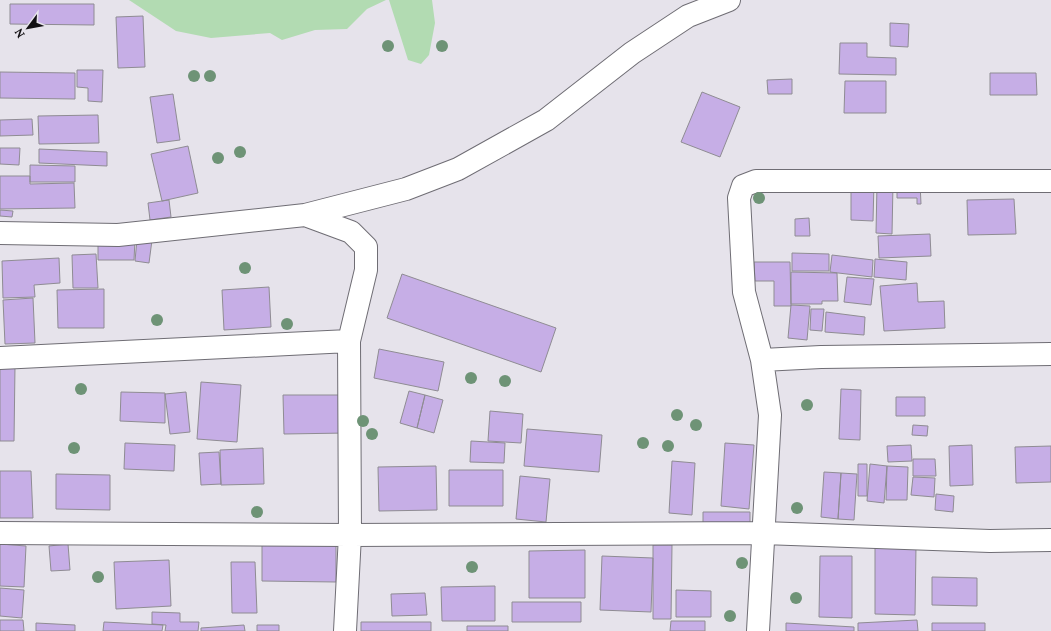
<svg xmlns="http://www.w3.org/2000/svg" width="1051" height="631" font-family="Lora,serif">
  <style>
    .green { fill: #b2dbb2 }
    .building { fill: #c6aee6; stroke: #8f8c93 }
    .lines { fill: none; stroke-linecap: round; stroke-linejoin: round }
    .minor-casing { stroke: #6f6d74; stroke-width: 24 }
    .minor { stroke: #fff; stroke-width: 22 }
    .tree { fill: #6e9376 }
  </style>
  <rect width="100%" height="100%" fill="#e6e3eb"/>
  <path class="green" d="M129 0H386L367 9 347 29 315 30 282 40 270 33 211 38 176 31Z
    M389 0H432L435 23 429 55 421 64 408 60Z"/>
  <path class="building" d="M10 4H94V25L10 24Z
    M143 16 145 67 118 68 116 17Z
    M890 23 909 24 908 47 890 46Z
    M840 43H867V57L896 58V75L839 74Z
    M77 70H103L102 102 88 101V88L77 87Z
    M0 72 75 73V99L0 98Z
    M990 73H1036L1037 95H990Z
    M792 79V94H768L767 80Z
    M845 81H886V113H844Z
    M702 92 740 107 720 157 681 142Z
    M173 94 180 140 157 143 150 97Z
    M98 115 99 143 39 144 38 116Z
    M32 119 33 135 0 136V120Z
    M188 146 198 193 162 201 151 154Z
    M0 148H20L19 165 0 164Z
    M39 149 107 152V166L39 163Z
    M30 165 75 166V182H30Z
    M0 176H30V184L74 183 75 208 0 209Z
    M851 182 874 183 873 221 851 220Z
    M897 183H920L921 204H917V198H897Z
    M877 184H893L892 234 876 233Z
    M1014 199 1016 234 968 235 967 200Z
    M169 200 171 217 150 220 148 203Z
    M0 210 13 211 12 217 0 216Z
    M809 218 810 236H795V219Z
    M930 234 931 256 879 258 878 236Z
    M98 239 135 240 134 260H98Z
    M137 239 152 240 149 263 135 261Z
    M792 253 829 254V271H792Z
    M96 254 98 288H73L72 255Z
    M832 255 873 260 872 277 830 272Z
    M59 258 60 283 34 285 35 297 3 298 2 261Z
    M875 259 907 262 906 280 874 277Z
    M754 262H790L791 306H774V281H755Z
    M791 272 837 273 838 301H822V304H791Z
    M402 274 556 328 541 372 387 318Z
    M847 277 874 279 871 305 844 302Z
    M917 283 918 302 944 301 945 328 884 331 880 286Z
    M269 287 271 327 224 330 222 290Z
    M104 289V328H58L57 290Z
    M33 298 35 343 5 344 3 300Z
    M791 305 810 306 807 340 788 338Z
    M811 309H824L822 331 810 330Z
    M826 312 865 317 864 335 825 332Z
    M379 349 444 362 438 391 374 378Z
    M0 366H15L14 441H0Z
    M201 382 241 385 237 442 197 439Z
    M841 389 861 390 860 440 839 439Z
    M409 391 425 395 417 428 400 423Z
    M121 392 165 393V423L120 421Z
    M186 392 190 432 170 434 165 394Z
    M283 395H346L347 433 284 434Z
    M425 395 443 400 434 433 417 428Z
    M896 397H925V416H896Z
    M490 411 523 414 521 443 488 441Z
    M913 425 928 426 927 436 912 435Z
    M527 429 602 435 599 472 524 466Z
    M471 441 505 443 504 463 470 462Z
    M125 443 175 445 174 471 124 469Z
    M725 443 754 445 749 509 721 506Z
    M911 445 912 461 888 462 887 446Z
    M972 445 973 485 950 486 949 446Z
    M1051 446V482L1016 483 1015 447Z
    M263 448 264 484 221 485 220 450Z
    M219 452 221 484 201 485 199 453Z
    M913 459H935L936 476H913Z
    M672 461 695 463 692 515 669 513Z
    M858 464H867V496H858Z
    M870 464 887 466 884 503 867 501Z
    M436 466 437 510 379 511 378 467Z
    M887 466 908 467 907 500H886Z
    M449 470H503V506H449Z
    M0 471H31L33 518H0Z
    M824 472 841 473 838 519 821 517Z
    M841 473 857 474 854 520 838 519Z
    M56 474 110 475V510L56 509Z
    M520 476 550 479 546 522 516 519Z
    M913 477 935 478 934 497 911 495Z
    M936 494 954 496 953 512 935 510Z
    M703 512H750V528H703Z
    M0 544 26 546 24 587 0 586Z
    M68 544 70 570 51 571 49 546Z
    M262 544 336 545V582L262 581Z
    M653 545H672L671 619H653Z
    M875 545 916 546 915 615 875 614Z
    M585 550V598H529V551Z
    M602 556 653 558 651 612 600 610Z
    M820 556H852V618L819 617Z
    M169 560 171 606 116 609 114 562Z
    M231 562H255L257 613H232Z
    M932 577 977 578V606L932 605Z
    M495 586V621H442L441 587Z
    M0 588 24 590 22 618 0 616Z
    M676 590 711 591V617H676Z
    M425 593 427 615 392 616 391 594Z
    M512 602H581V622H512Z
    M152 612 180 613V622H199L198 631H165L166 625 152 624Z
    M0 620H23L24 631H0Z
    M917 620 918 631H858V623Z
    M671 621H705V631H670Z
    M104 622 163 625 162 631H103Z
    M361 622H431V631H361Z
    M36 623 75 625V631H36Z
    M786 623 854 627V631H786Z
    M932 623H985V631H932Z
    M244 625 245 631H201V628Z
    M257 625H279V631H257Z
    M467 626H508V631H467Z"/>
  <g class="lines">
    <g class="minor-casing">
      <path id="minor" d="M305 215 351 232 366 247V270L349 341 350 535 345 631
        M0 233 118 235 305 215 406 189 458 169 546 120 632 53 688 16 729 0
        M0 358 349 341
        M762 360 821 357 1051 354
        M0 533 350 535 763 533 990 541 1051 540
        M758 631 770 415 762 360 744 292 739 198 743 186 756 181H1051"/>
    </g>
    <use href="#minor" class="minor"/>
  </g>
  <g class="tree">
    <circle cx="388" cy="46" r="6"/>
    <circle cx="442" cy="46" r="6"/>
    <circle cx="194" cy="76" r="6"/>
    <circle cx="210" cy="76" r="6"/>
    <circle cx="240" cy="152" r="6"/>
    <circle cx="218" cy="158" r="6"/>
    <circle cx="759" cy="198" r="6"/>
    <circle cx="245" cy="268" r="6"/>
    <circle cx="157" cy="320" r="6"/>
    <circle cx="287" cy="324" r="6"/>
    <circle cx="471" cy="378" r="6"/>
    <circle cx="505" cy="381" r="6"/>
    <circle cx="81" cy="389" r="6"/>
    <circle cx="807" cy="405" r="6"/>
    <circle cx="677" cy="415" r="6"/>
    <circle cx="363" cy="421" r="6"/>
    <circle cx="696" cy="425" r="6"/>
    <circle cx="372" cy="434" r="6"/>
    <circle cx="643" cy="443" r="6"/>
    <circle cx="668" cy="446" r="6"/>
    <circle cx="74" cy="448" r="6"/>
    <circle cx="797" cy="508" r="6"/>
    <circle cx="257" cy="512" r="6"/>
    <circle cx="742" cy="563" r="6"/>
    <circle cx="472" cy="567" r="6"/>
    <circle cx="98" cy="577" r="6"/>
    <circle cx="796" cy="598" r="6"/>
    <circle cx="730" cy="616" r="6"/>
  </g>
  <g transform="translate(28 28) rotate(238)" stroke="#e6e3eb" stroke-width="3" paint-order="stroke">
  <path d="M0-3L7 15L0 10L-7 15Z" fill="#121013"/>
  <text y="-6" font-size="11" font-weight="bold" text-anchor="middle" fill="#121013">N</text>
  </g>
</svg>
